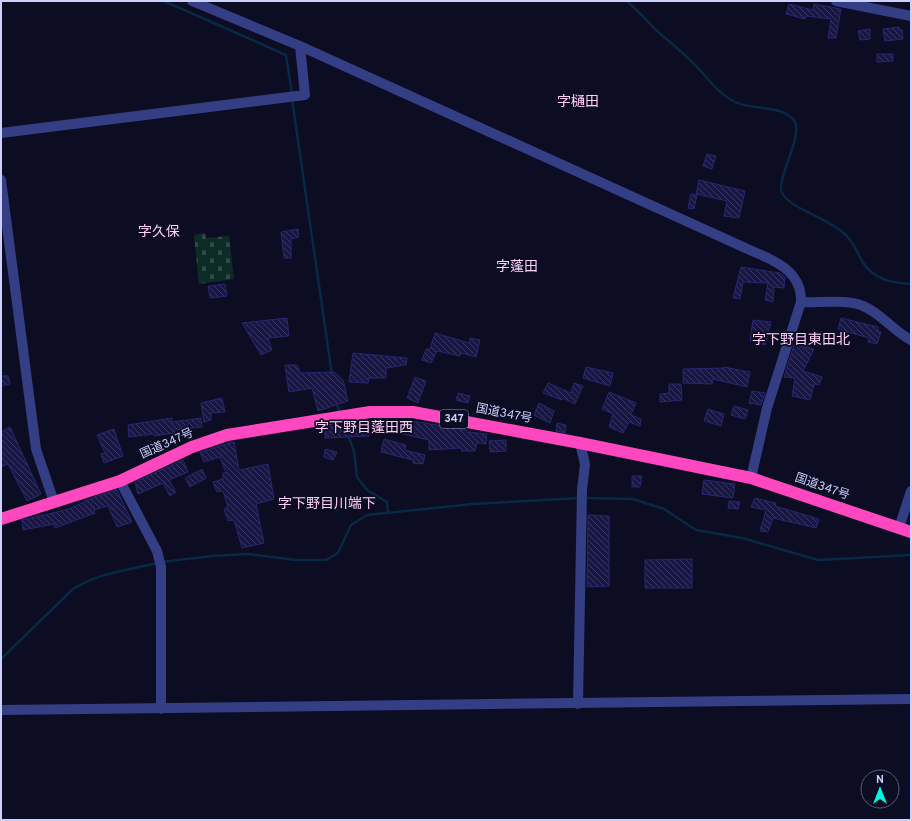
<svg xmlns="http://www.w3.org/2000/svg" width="912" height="821" font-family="Overpass,'Noto Sans JP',sans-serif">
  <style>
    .cemetery { fill: url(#cemetery-stones) }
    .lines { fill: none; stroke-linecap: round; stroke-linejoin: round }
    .stream { stroke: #082945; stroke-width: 2.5 }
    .building { fill: url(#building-back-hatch); stroke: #282672 }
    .minor { stroke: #333e84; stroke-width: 10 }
    .highway { stroke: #ff47c0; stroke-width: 12 }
    .labels { text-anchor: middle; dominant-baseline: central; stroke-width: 3.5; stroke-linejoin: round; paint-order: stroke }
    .shield { fill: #0c0c22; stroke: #9295bd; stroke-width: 1 }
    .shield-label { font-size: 11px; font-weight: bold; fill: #ccd0ff }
    .street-label { font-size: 12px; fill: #ccd0ff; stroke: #0c0c22 }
    .quarter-label { font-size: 14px; fill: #ffcef6; stroke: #0c0c22 }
  </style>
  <defs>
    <pattern id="cemetery-stones" width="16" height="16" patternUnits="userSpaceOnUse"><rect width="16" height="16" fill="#0e2c26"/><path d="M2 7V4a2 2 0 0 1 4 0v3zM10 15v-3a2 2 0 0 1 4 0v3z" fill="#304a47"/></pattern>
    <pattern id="building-back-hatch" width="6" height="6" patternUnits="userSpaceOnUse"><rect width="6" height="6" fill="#171644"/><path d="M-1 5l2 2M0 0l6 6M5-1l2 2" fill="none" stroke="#383760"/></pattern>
  </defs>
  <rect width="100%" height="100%" fill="#0c0c22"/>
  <path class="cemetery" d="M205 233 206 238 229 236 234 279 199 284 194 235Z"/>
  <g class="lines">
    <path class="stream" d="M164 1 286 55 292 94
      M627 1C637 10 646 19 655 29 667 40 680 50 691 61 705 74 716 92 733 101 751 111 778 104 793 119 805 133 780 170 781 189 782 200 801 209 810 213 821 219 837 226 846 235 854 243 857 252 862 261 873 279 891 283 911 284
      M292 99 332 375
      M336 403 340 413
      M348 435 354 451 357 477 367 490 387 502 388 512
      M584 498 633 499 664 509 696 530 742 538 818 560 911 555
      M162 562 212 556 247 554 296 560H326L338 553 351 525 367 515 473 504 579 498
      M1 659 73 589C98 573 128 570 157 563"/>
  </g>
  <path class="building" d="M789 4 813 10 814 4 841 9 836 38H828L831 19 806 16 805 19 786 14Z
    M899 27V30H902L903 39 885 41 883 29Z
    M870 29V39L860 40 858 31Z
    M877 54H893V61L877 62Z
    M707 154 716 156 712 169 703 166Z
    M699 180 745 191 739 218 724 216 727 201 696 194Z
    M691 194 697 195 694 209 688 208Z
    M298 229 299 237 291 239V258H284L281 232Z
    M741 267 780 273 785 277 784 288 774 287 773 302 765 300 768 283 743 282 740 299 733 298Z
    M225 284 227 296 210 298 208 286Z
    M287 318 289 336 268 338 272 350 261 355 242 323Z
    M841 318 878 327V331L881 332 877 344 868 342 869 338 838 329Z
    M753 320 771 322 765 345 750 341Z
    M435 333 469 343 470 338 480 340 476 357 461 353 460 356 437 351 431 363 422 360 426 349H430Z
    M794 345 814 349 803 371 822 377 819 385 814 384 810 400 792 396 795 378 784 377Z
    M353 353 407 358 406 365 386 368V378H369L368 383 349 382Z
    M285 365H297L300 373 334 372 343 380 348 401 318 411 312 388 289 392Z
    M586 367 613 373 610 386 583 378Z
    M724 367 750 372 747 387 713 379 712 384 683 383V369L724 368Z
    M1 376H8L10 384 1 386Z
    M415 377 426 381 418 403 407 398Z
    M548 383 571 393 574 383 583 386 575 404 563 398 562 400 543 393Z
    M669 384H681L682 400 660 402V394L669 393Z
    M752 391 765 393 761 405 749 403Z
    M609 392 636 403 631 415 641 419 640 426 629 422 623 433 609 427 613 414 602 409Z
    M458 393 470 396 468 403 456 400Z
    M222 398 225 412 211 413V420L204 422 201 403Z
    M539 403 554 411 550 423 534 415Z
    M734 406 748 410 745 419 731 415Z
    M708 409 724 414 721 426 704 421Z
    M172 418V422L201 418 202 427 174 430 175 433 154 436V434L129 437 128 425Z
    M405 420 467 430V432L487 434 486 444 477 443 475 451H462L461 448 429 450V440L403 434Z
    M557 423 566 425 565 433 556 431Z
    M369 424V436L325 438V427Z
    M10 427 41 494 27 501 8 464 1 467V432Z
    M114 429 123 456 104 463 101 454 105 453 97 435Z
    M384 439 406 445 405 450 425 455 423 464 413 463V460L381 452Z
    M506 440V451L490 452 489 441Z
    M234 442 239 470 268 464 274 499 256 504 264 543 242 548 234 520 228 521 224 509 228 507 223 491 217 492 213 482 223 479V473H226L220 457 204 462 200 452Z
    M325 449 337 452 333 460 324 457Z
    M183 460 188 472 169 480 176 492 170 496 163 483 138 494 135 482Z
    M202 469 206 478 190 487 185 478Z
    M632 476H642L640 487H632Z
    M704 480 735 484 733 498 702 494Z
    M117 490 132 522 117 527 108 506 94 510 95 513 55 528 54 524 23 530 22 520 69 509 94 497Z
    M755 498 776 503 775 506 819 519 816 528 773 518 768 532 760 531 766 510 751 507Z
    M729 501 740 502 738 509 728 508Z
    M588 515 609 516V586L587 587Z
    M692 559V588H645V560Z"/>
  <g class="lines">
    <path class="minor" d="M192 1 300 46 752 251C776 261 802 272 801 302L767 408 751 478
      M836 1 911 16
      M1 133 305 95 300 46
      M1 180 36 449 54 502
      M801 302C818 303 848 299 863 306 881 313 893 331 911 340
      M120 481 157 551 161 567V709
      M899 528 911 491
      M578 704 582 490 585 464 580 443
      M1 710 911 699"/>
    <path class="highway" d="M1 519 120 481 192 447 227 435 370 412H413L580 443 751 478 911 532"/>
  </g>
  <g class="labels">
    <rect class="shield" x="440" y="410" width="28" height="18" rx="3"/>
    <g class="shield-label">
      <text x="454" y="419">347</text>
    </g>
    <g class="street-label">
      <text transform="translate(504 414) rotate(11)">国道347号</text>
      <text transform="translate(167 444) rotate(-24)">国道347号</text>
      <text transform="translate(822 487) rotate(19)">国道347号</text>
    </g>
    <g class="quarter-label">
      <text x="578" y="102">字樋田</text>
      <text x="159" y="232">字久保</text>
      <text x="517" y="267">字蓬田</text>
      <text x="801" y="340">字下野目東田北</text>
      <text x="364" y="428">字下野目蓬田西</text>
      <text x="327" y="504">字下野目川端下</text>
    </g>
  </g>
  <rect width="912" height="821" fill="none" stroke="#ccd0ff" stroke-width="4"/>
  <g transform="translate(880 789)"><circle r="19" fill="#0c0c22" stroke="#595a7a"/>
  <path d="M0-3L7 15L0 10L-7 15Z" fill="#00f7e4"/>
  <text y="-6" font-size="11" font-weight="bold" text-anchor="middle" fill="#ccd0ff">N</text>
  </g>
</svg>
